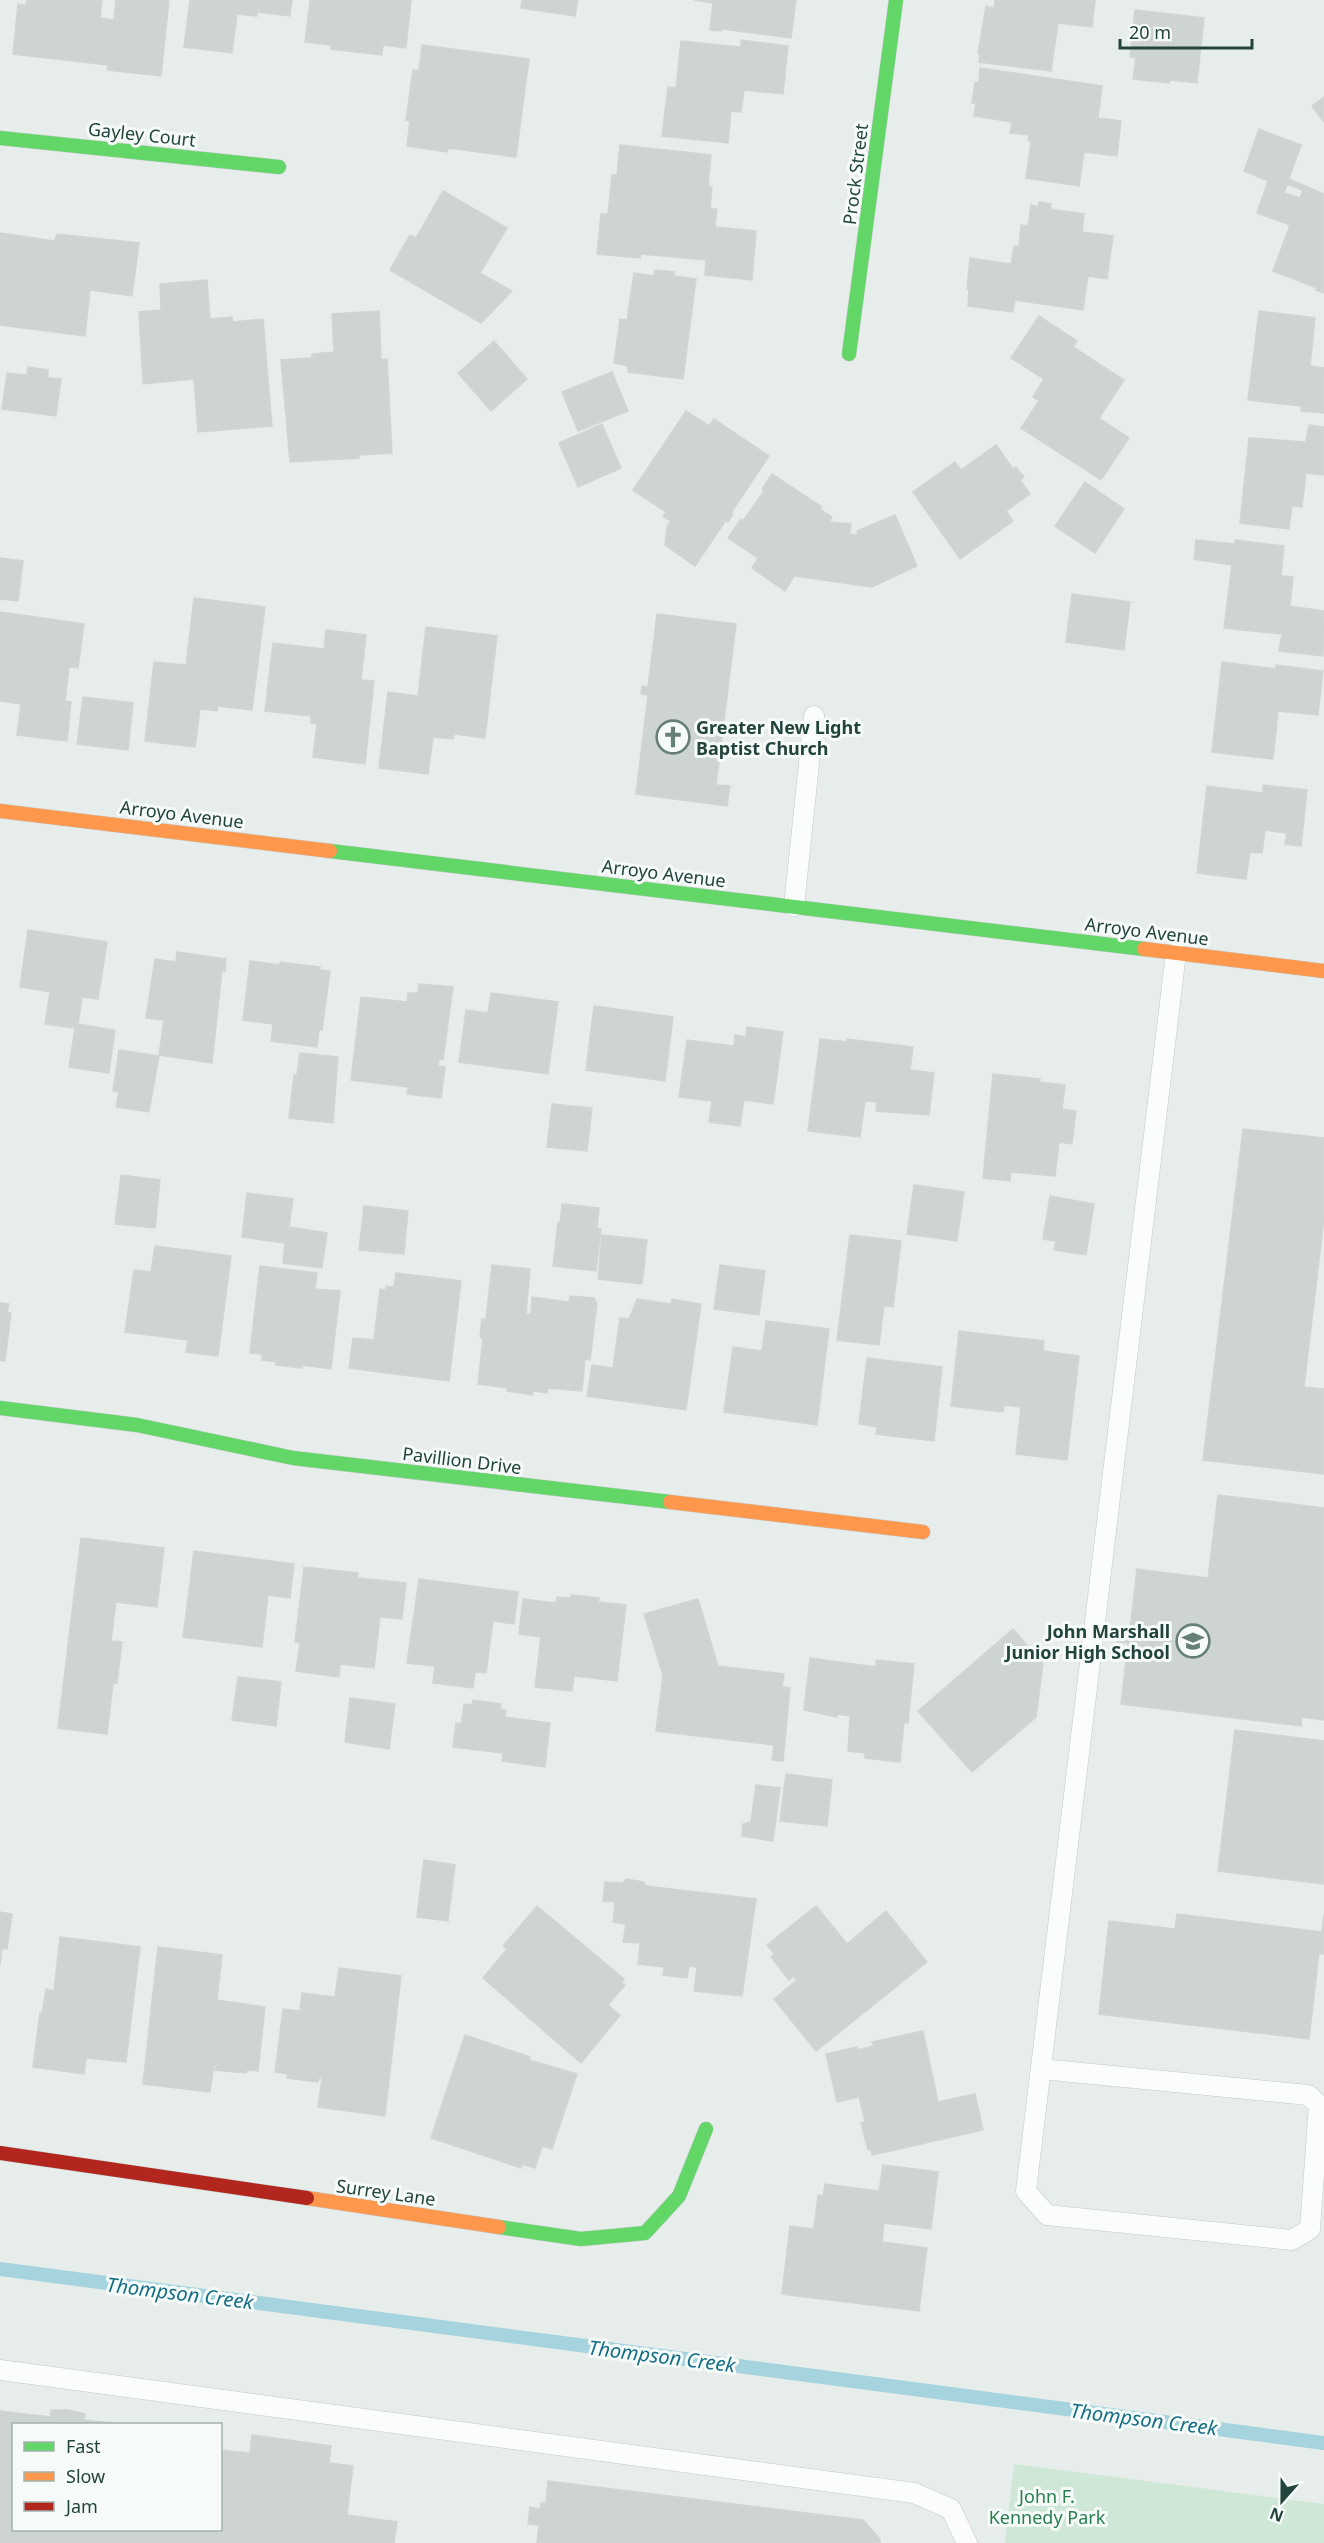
<svg xmlns="http://www.w3.org/2000/svg" width="1324" height="2543" font-family="'Noto Sans',sans-serif">
  <style>
    .green { fill: #cfe7d7 }
    .lines { fill: none; stroke-linecap: round; stroke-linejoin: round }
    .stream { stroke: #a5d4de; stroke-width: 14 }
    .building { fill: #ced4d2; stroke: #cfd6d3; stroke-width: 1.5; fill-rule: evenodd }
    .lane-casing { stroke: #c4cac8; stroke-width: 21 }
    .fast-casing { stroke: #c2cbc8; stroke-width: 15 }
    .slow-casing { stroke: #c2cbc8; stroke-width: 15 }
    .jam-casing { stroke: #c2cbc8; stroke-width: 15 }
    .lane { stroke: #fbfcfc; stroke-width: 20 }
    .fast { stroke: #63d668; stroke-width: 14 }
    .slow { stroke: #ff974d; stroke-width: 14 }
    .jam { stroke: #b3261e; stroke-width: 14 }
    .labels { text-anchor: middle; dominant-baseline: central; stroke-width: 6; stroke-linejoin: round; paint-order: stroke }
    .street-label { font-size: 18px; fill: #22443c; stroke: #f6fbf9 }
    .poi-label { font-size: 18px; font-weight: bold; fill: #22443c; stroke: #f6fbf9; text-anchor: start }
    .park-label { font-size: 18px; fill: #287f4d; stroke: #f6fbf9 }
    .water-label { font-size: 20px; font-style: italic; fill: #156e86; stroke: #f6fbf9 }
  </style>
  <rect width="100%" height="100%" fill="#e7edea"/>
  <path class="green" d="M1014 2464 1324 2504V2543H1005Z"/>
  <g class="lines">
    <path class="stream" d="M0 2269 1324 2443"/>
  </g>
  <path class="building" d="M27 0H102L100 18 114 20 116 0H169L161 76 107 70 108 65 13 54 18 4 26 5Z
    M190 0H292L290 16 257 12V16L237 14 232 53 184 47Z
    M312 0H411L406 48 383 45 382 55 331 49V45L305 42 310 1Z
    M522 0H578L575 16 521 8Z
    M694 0H796L791 38 722 29 721 31 710 30 713 3Z
    M995 0H1095L1092 27 1058 23 1051 71 979 62 980 54 978 53 986 6 994 8Z
    M1135 10 1204 18 1197 83 1170 80 1169 83 1133 79 1136 58 1130 57Z
    M741 40 788 46 783 94 744 90 741 112 731 111 728 143 662 136 668 87 676 88 681 41 741 47Z
    M422 45 529 59 516 157 448 148 447 152 407 146 410 121 406 120 413 70 419 71Z
    M980 68 1102 86 1098 118 1121 121 1117 156 1084 152 1079 186 1026 178 1031 141 1028 140 1029 135 1010 133 1012 122 974 116 976 103H972L975 82 979 83Z
    M1324 97V122L1312 106Z
    M1259 129 1301 145 1289 179 1324 194V293L1316 290 1317 288 1273 271 1290 225 1257 213 1268 181 1244 171ZM1287 184 1303 190 1300 198 1284 193Z
    M620 145 711 155 708 186 712 187 710 209H717L715 227 756 231 752 280 705 275 706 260 641 254 640 258 597 254 601 214H608L612 175H617Z
    M443 191 507 228 480 273 512 291 481 323 390 270 410 235 416 238Z
    M1039 202 1051 204 1050 209 1084 214 1082 232 1113 236 1107 279 1088 276 1083 310 1015 300 1013 312 968 306 969 289H967L970 258 1011 264 1014 246H1019L1021 225 1028 226 1031 205 1038 207Z
    M0 233 55 241 57 234 139 243 132 296 90 290 85 336 0 325Z
    M655 270 674 272V276L696 279 683 379 628 372V366L614 363 620 319 627 320 634 273 654 276Z
    M207 280 210 319 232 317 233 322 263 319 272 426 198 432 194 379 143 384 139 312 161 310 160 284Z
    M379 311 381 360 387 359 392 453 359 455V458L290 462 281 360 312 358V354L334 352 332 314Z
    M1259 311 1315 318 1310 366 1324 368V413L1301 411V406L1248 400Z
    M1039 316 1077 341 1073 347 1124 380 1099 418 1129 438 1101 480 1021 428 1039 401 1033 397 1044 379 1011 358Z
    M494 341 527 379 491 411 458 373Z
    M28 367 48 370V378L61 379 56 416 2 409 7 373 27 375Z
    M612 372 628 411 578 431 562 392Z
    M686 411 709 426 714 419 769 456 731 513 733 514 728 522 726 520 695 566 665 545 667 527 671 521 663 516 666 512 633 490Z
    M602 424 621 468 578 487 559 443Z
    M1309 425 1324 427V475L1306 473 1302 507 1292 506 1289 529 1240 523 1249 438 1306 442Z
    M996 445 1013 469 1016 467 1024 477 1020 480 1030 494 1006 511 1013 521 960 559 913 492 955 462 961 470Z
    M772 474 822 507 820 509 832 517 829 522 851 524 850 534 858 535 857 531 895 515 917 566 872 587 794 576 785 591 752 568 758 558 728 538 741 519 743 521 764 491 762 489Z
    M1085 482 1124 509 1095 553 1055 526Z
    M1196 540 1235 544V540L1284 546 1281 576 1293 577 1290 606 1324 611 1323 656 1279 651 1282 634 1224 628 1232 565 1194 559Z
    M0 558 23 561 18 601 0 599Z
    M1072 594 1130 602 1124 650 1066 642Z
    M194 598 265 607 252 710 218 706 217 711 200 709 195 747 145 741 154 662 186 665Z
    M0 612 84 624 78 668 69 667 65 701 71 702 67 741 17 735 21 704 0 701Z
    M657 614 736 624 716 785 730 786 727 806 636 794 648 695 641 694 642 686 648 687Z
    M426 627 497 636 485 738 454 734 453 739 433 737 428 774 379 768 388 692 418 696Z
    M326 630 366 635 361 680 374 681 365 764 313 757 317 724 311 723V716L265 711 273 643 324 649Z
    M1222 662 1276 669V665L1323 671 1318 715 1278 711 1273 759 1212 752Z
    M83 697 133 703 128 750 77 744Z
    M1263 785 1307 790 1301 846 1285 844 1287 833 1265 830 1262 853 1250 852 1246 879 1197 873 1207 786 1263 793Z
    M28 930 107 942 98 999 82 997 78 1024 115 1030 109 1073 69 1067 75 1028 45 1024 50 992 20 987Z
    M177 952 226 959 225 971 222 970 212 1063 159 1055 164 1020 146 1018 155 959 176 962Z
    M250 961 280 965V962L320 967V970L330 971 322 1030H319L317 1047 271 1041 273 1024 243 1020Z
    M419 984 453 987 443 1060 439 1059 438 1066 445 1067 441 1098 407 1094 408 1087 351 1080 361 997 407 1002 408 993H418Z
    M491 993 558 1002 548 1074 459 1062 466 1010 488 1013Z
    M594 1006 673 1017 665 1081 586 1070Z
    M747 1027 783 1032 773 1104 744 1100 740 1126 709 1122 712 1101 679 1097 687 1040 734 1046 735 1035 746 1037Z
    M820 1039 847 1042V1039L913 1047 910 1070 934 1073 929 1115 876 1111 877 1102 865 1101 860 1137 808 1131Z
    M119 1050 159 1056 149 1112 116 1107 119 1092 113 1091Z
    M300 1053 338 1057 333 1123 289 1118 294 1075H297Z
    M993 1074 1040 1079V1082L1065 1085 1062 1109 1076 1111 1072 1144 1059 1142 1055 1176 1011 1172 1010 1181 983 1178Z
    M552 1104 592 1108 587 1151 547 1147Z
    M1243 1129 1324 1138V1218L1304 1387 1324 1389V1474L1203 1460Z
    M121 1175 160 1180 155 1228 115 1224Z
    M914 1185 964 1192 957 1241 907 1234Z
    M247 1193 293 1199 289 1227 327 1233 322 1268 283 1263 285 1243 242 1237Z
    M1050 1196 1094 1204 1086 1255 1054 1250 1056 1241 1043 1239Z
    M562 1204 599 1208 597 1228 601 1229 596 1271 553 1266 558 1223H560Z
    M364 1206 408 1211 404 1254 359 1250Z
    M602 1235 647 1240 642 1284 598 1279Z
    M850 1235 901 1241 893 1307 884 1306 879 1345 837 1340Z
    M155 1246 231 1256 218 1356 186 1352 188 1340 125 1332 134 1270 151 1272Z
    M492 1265 530 1269 526 1314H531L532 1297 569 1302 570 1296 594 1298 597 1304 590 1360 585 1359 582 1391 548 1388 547 1393 533 1391 532 1395 507 1391 508 1388 478 1384 483 1338 480 1337 482 1319H486Z
    M720 1265 765 1271 759 1315 714 1309Z
    M260 1266 317 1273 315 1289 340 1291 331 1369 303 1365 302 1368 276 1365V1362L262 1360V1354L250 1353Z
    M396 1273 461 1281 449 1381 349 1368 353 1338 374 1340 380 1289 386 1290V1286L394 1287Z
    M637 1299 671 1304 672 1299 701 1304 686 1410 587 1396 592 1365 613 1368 620 1318 629 1319Z
    M0 1303 9 1304 7 1312 11 1313 5 1361 0 1360Z
    M766 1321 829 1329 817 1425 724 1412 733 1347 762 1351Z
    M959 1331 1044 1341 1043 1351 1079 1356 1067 1460 1016 1454 1021 1407 1004 1405 1003 1412 951 1406Z
    M867 1358 942 1367 934 1441 876 1434 877 1427 859 1424Z
    M1218 1495 1324 1508V1720L1302 1717 1301 1726 1121 1704 1128 1643 1117 1642 1118 1629 1130 1630 1137 1569 1208 1578Z
    M81 1538 164 1548 157 1607 116 1602 111 1641 122 1642 117 1683H113L107 1734 58 1728Z
    M194 1551 294 1564 290 1598 268 1595 262 1647 183 1637Z
    M304 1567 358 1573 357 1578 406 1583 402 1619 380 1617 374 1668 340 1664 339 1677 296 1671 300 1643 295 1642Z
    M419 1579 518 1592 514 1624 493 1621 486 1673 475 1672 473 1688 433 1683 435 1666 407 1663Z
    M571 1595 599 1598 598 1602 626 1605 617 1681 574 1676 572 1691 535 1687 541 1637 519 1634 523 1599 556 1603 557 1597 571 1598Z
    M698 1599 718 1666 784 1674 782 1687 790 1688 783 1761 772 1760 774 1745 656 1731 663 1675 644 1614Z
    M1013 1629 1043 1664 1036 1717 972 1772 918 1711Z
    M810 1658 876 1667V1660L914 1664 908 1723 904 1722 900 1762 865 1758V1753L848 1751 850 1716 837 1714V1717L804 1710Z
    M238 1677 281 1682 276 1726 232 1720Z
    M350 1698 395 1704 389 1749 345 1742Z
    M473 1700 501 1704 500 1709 506 1710 505 1717 550 1723 545 1767 502 1761 503 1753 453 1747 456 1723 461 1724 464 1704 472 1705Z
    M1235 1730 1324 1741V1884L1218 1871Z
    M786 1774 832 1780 827 1826 780 1821Z
    M756 1785 780 1788 773 1841 742 1836 743 1824 751 1822Z
    M424 1860 455 1865 448 1921 417 1917Z
    M627 1879 643 1882 646 1886 756 1899 742 1996 694 1991 697 1967 689 1966 687 1978 663 1975 664 1967 638 1964 640 1943 623 1942 626 1924 613 1922 615 1902 603 1901 605 1882 622 1883Z
    M537 1906 624 1979 622 1983 625 1985 608 2005 620 2015 581 2063 483 1978 507 1949 503 1946Z
    M816 1906 847 1944 886 1911 927 1962 816 2051 774 1999 797 1980 793 1976 789 1980 771 1957 775 1954 767 1945Z
    M0 1912 12 1914 7 1949 2 1948 0 1965Z
    M1177 1914 1322 1932 1324 1915V1954L1319 1953 1309 2039 1099 2014 1109 1921 1175 1929Z
    M60 1937 140 1947 126 2062 86 2058 84 2074 33 2067 40 2013 42 2014 46 1989 54 1991Z
    M158 1947 222 1955 217 2000 265 2007 258 2071 247 2070 246 2073 215 2070 216 2065 214 2064 210 2092 143 2084Z
    M339 1968 401 1976 385 2116 318 2107 322 2078H319L318 2082 287 2078 288 2074 275 2072 283 2009 300 2011 302 1993 335 1997Z
    M923 2031 938 2102 975 2094 983 2130 872 2155 871 2150H868L861 2123 865 2122 859 2097 837 2102 826 2054 857 2047V2050L874 2046 872 2042Z
    M465 2035 530 2057 529 2060 577 2074 552 2149 542 2146 535 2168 522 2164 521 2168 431 2138Z
    M883 2165 938 2172 931 2229 884 2223 882 2242 927 2248 919 2311 782 2294 790 2226 814 2229 818 2195 823 2196 825 2184 879 2191Z
    M51 2410H68L85 2414 84 2420 121 2424H14V2530H220V2450L250 2453 252 2435 331 2446 329 2463 353 2466 347 2515 397 2522 394 2543H0V2411L51 2417Z
    M548 2481 863 2520 880 2539V2543H537L539 2525 528 2524 530 2507 540 2509 541 2503H546Z"/>
  <g class="lines">
    <g class="lane-casing">
      <path id="lane" d="M794 906 814 716
        M1041 2069 1308 2095 1319 2105 1310 2229 1292 2240 1047 2215 1026 2191 1176 953
        M0 2370 914 2493 951 2509 967 2543"/>
    </g>
    <g class="fast-casing">
      <path id="fast" d="M0 138 279 167
        M849 354 896 0
        M330 851 1144 949
        M0 1408 137 1425 293 1458 670 1502
        M499 2227 581 2239 645 2233 679 2196 706 2129"/>
    </g>
    <g class="slow-casing">
      <path id="slow" d="M0 811 330 851
        M1144 949 1324 971
        M670 1502 923 1532
        M307 2198 499 2227"/>
    </g>
    <g class="jam-casing">
      <path id="jam" d="M0 2153 307 2198"/>
    </g>
    <use href="#lane" class="lane"/>
    <use href="#fast" class="fast"/>
    <use href="#slow" class="slow"/>
    <use href="#jam" class="jam"/>
  </g>
  <defs>
    <g id="church-ring" transform="scale(1.725)"><circle r="9.5" fill="#f6fbf9" stroke="#677f79" stroke-width="1.5"/><path d="M-1.2-6h2.4v3.5h3.3v2.4h-3.3V6h-2.4V-.1h-3.3v-2.4h3.3Z" fill="#677f79"/></g>
    <g id="school-ring" transform="scale(1.725)"><circle r="9.5" fill="#f6fbf9" stroke="#677f79" stroke-width="1.5"/><path d="M0-5L7-2L0 1L-7-2ZM-4 1L0 2.5L4 1V4Q0 6-4 4Z" fill="#677f79"/></g>
  </defs>
  <g fill-rule="evenodd">
    <use href="#church-ring" x="673" y="737"/>
    <use href="#school-ring" x="1193" y="1641"/>
  </g>
  <g class="labels">
    <g class="street-label">
      <text transform="translate(142 134) rotate(6)">Gayley Court</text>
      <text transform="translate(855 174) rotate(-83)">Prock Street</text>
      <text transform="translate(182 814) rotate(7)">Arroyo Avenue</text>
      <text transform="translate(664 873) rotate(7)">Arroyo Avenue</text>
      <text transform="translate(1147 931) rotate(7)">Arroyo Avenue</text>
      <text transform="translate(462 1460) rotate(7)">Pavillion Drive</text>
      <text transform="translate(386 2192) rotate(8)">Surrey Lane</text>
    </g>
    <g class="poi-label">
      <text x="696" y="727">Greater New Light<tspan x="696" dy="21">Baptist Church</tspan></text>
      <text x="1170" y="1631" text-anchor="end">John Marshall<tspan x="1170" dy="21">Junior High School</tspan></text>
    </g>
    <g class="park-label">
      <text x="1047" y="2496">John F.<tspan x="1047" dy="21">Kennedy Park</tspan></text>
    </g>
    <g class="water-label">
      <text transform="translate(180 2293) rotate(7)">Thompson Creek</text>
      <text transform="translate(662 2356) rotate(7)">Thompson Creek</text>
      <text transform="translate(1144 2419) rotate(7)">Thompson Creek</text>
    </g>
  </g>
  <rect x="12" y="2423" width="210" height="108" fill="#f6fbf9" stroke="#a1b2ad" stroke-width="1.5"/>
  <rect x="24" y="2442" width="30" height="9" fill="#63d668" stroke="#a1b2ad" stroke-width="1.5"/>
  <text x="66" y="2453" font-size="18" fill="#22443c">Fast</text>
  <rect x="24" y="2472" width="30" height="9" fill="#ff974d" stroke="#a1b2ad" stroke-width="1.5"/>
  <text x="66" y="2483" font-size="18" fill="#22443c">Slow</text>
  <rect x="24" y="2502" width="30" height="9" fill="#b3261e" stroke="#a1b2ad" stroke-width="1.5"/>
  <text x="66" y="2513" font-size="18" fill="#22443c">Jam</text>
  <g transform="translate(1282 2501) rotate(201)" stroke="#f6fbf9" stroke-width="4.5" paint-order="stroke">
  <path d="M0-4.5L10 22L0 15L-10 22Z" fill="#22443c"/>
  <text y="-9" font-size="16" font-weight="bold" text-anchor="middle" fill="#22443c">N</text>
  </g>
  <path d="M1120 39v9h132v-9" fill="none" stroke="#22443c" stroke-width="3"/>
  <text x="1129" y="39" font-size="18" fill="#22443c" stroke="#f6fbf9" stroke-width="4.5" paint-order="stroke">20 m</text>
</svg>
